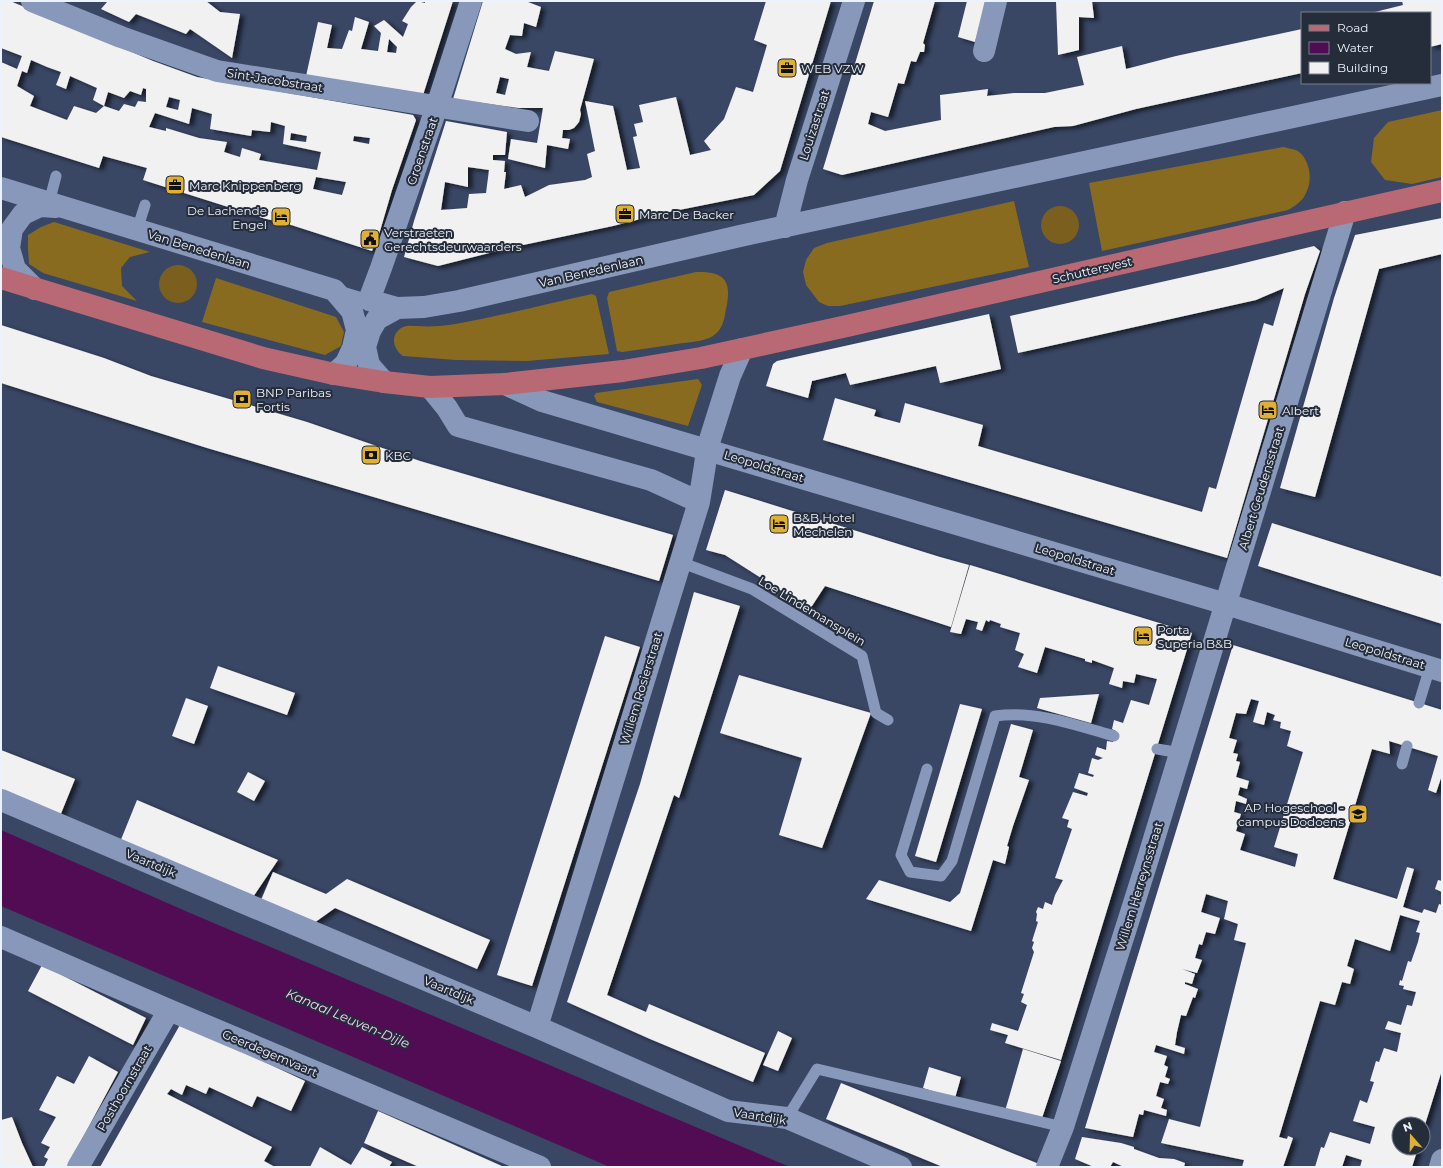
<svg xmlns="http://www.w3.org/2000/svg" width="1443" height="1168" font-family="Montserrat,sans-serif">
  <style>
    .green { fill: #7a5f1e }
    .forest { fill: #896b1f }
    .water { fill: #510c54 }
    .building { fill: #f1f1f1; fill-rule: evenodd; filter: url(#shadow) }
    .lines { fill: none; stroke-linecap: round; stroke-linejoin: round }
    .lane { stroke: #8898ba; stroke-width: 11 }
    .street { stroke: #8898ba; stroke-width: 22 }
    .secondary { stroke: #8898ba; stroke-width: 22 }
    .primary { stroke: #b86974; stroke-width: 22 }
    .labels { text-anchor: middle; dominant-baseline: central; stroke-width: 4; stroke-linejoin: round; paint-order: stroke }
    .poi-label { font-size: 12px; fill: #edf3fe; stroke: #262d3a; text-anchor: start }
    .street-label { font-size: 12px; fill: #edf3fe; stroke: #262d3a }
    .water-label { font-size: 13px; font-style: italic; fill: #facdfa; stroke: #262d3a }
  </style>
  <defs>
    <filter id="shadow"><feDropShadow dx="4.5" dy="2.5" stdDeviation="2" flood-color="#0009"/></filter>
  </defs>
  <rect width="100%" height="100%" fill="#394664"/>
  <path class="green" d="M1041 225a19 19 0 1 1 38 0a19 19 0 1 1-38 0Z
    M159 284a19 19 0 1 1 38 0a19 19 0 1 1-38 0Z"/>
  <path class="forest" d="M1442 110V177L1412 184 1385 180 1371 162 1374 138 1388 122Z
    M1283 147C1287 148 1294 149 1298 151 1310 160 1313 180 1306 193 1303 201 1295 206 1288 210L1102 251 1089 183Z
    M1014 201 1029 267 840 306H828L819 302 806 285 803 272 806 260 814 248 827 243Z
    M54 222 150 252 130 257 121 268 122 286 137 301 43 273 29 264 28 248V235L41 227Z
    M696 272C726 271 732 282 726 309 724 320 723 329 713 336 703 342 688 342 677 344 659 347 641 349 622 352L617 351 607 298 609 292Z
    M216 278 336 317 344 332 341 346 325 355 202 322Z
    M592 294 596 296 609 354 527 361 456 360 403 356C392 348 390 334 403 327 408 325 413 326 418 326 430 327 443 326 455 324 501 316 546 304 592 294Z
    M698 379 702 385 688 426 597 402 594 396 596 393Z"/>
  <path class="water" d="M1 830 190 913 790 1167H610L1 906Z"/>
  <path class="building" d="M1 1H10L153 61 197 77 413 115 416 120 392 190 380 231 372 251 285 223 266 219 143 180 147 168 103 156 99 168 1 137V62L17 69 22 56 1 48ZM31 60 47 67 61 72 56 85 66 89 70 76 97 88 93 100 104 106 96 113 74 106 67 120 30 106 34 96 17 86 22 71 27 73ZM143 88 146 89V102L138 101 135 107 124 104 119 111 104 106 108 92 124 98 130 91 141 95ZM169 97 180 100 178 110 166 107ZM192 108 212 114 210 129 251 136 252 130 270 132 271 122 285 126 283 144 321 152 317 170 259 160 261 154 242 148 240 157 224 152 227 142 199 138 166 128V131L149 127 155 113 189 124ZM291 133 307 136 306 142 290 140ZM354 136 370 138 369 144 353 141ZM316 177 346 182 342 195 313 189Z
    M106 1H206L220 12 240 14 232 58 190 29 186 34 136 14 129 22 101 9 107 2Z
    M417 1 425 3V1H453L423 95 306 76 318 22 332 25 327 48 342 49 349 30 352 31 355 17 369 22 361 49 378 51 381 33 374 26 384 20 403 37 408 24 402 21 411 7ZM389 39 397 47 396 53 387 52Z
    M483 1H528V2L541 7 536 27 524 23 522 36 510 35 505 49 516 54 531 52 527 67 549 71 555 51 594 59 580 110 581 114 579 122 574 128 569 130H563L562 138 570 139 568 149 547 145 545 168 508 159 511 139 537 143 543 108H519L453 99ZM500 77 509 79 505 95 496 93Z
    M766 1H831L780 171 754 195 664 213 613 226 509 248 438 266 404 257 414 221 446 121 507 132 505 155H493V160L505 161 504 172H506L504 189 521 185 525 197 549 185 585 180 592 177 587 154 595 151 585 101 613 106 627 170 640 168 633 137 637 136 634 124 643 122 639 105 676 97 690 155 711 150 704 141 724 119 736 87 753 92 767 45 754 40ZM468 167 489 170 486 193 469 194 467 208 441 210 445 182 468 187Z
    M874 1H935L923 43 925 45 924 52H920L916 62 911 61 904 84 898 83 888 117 871 112 868 124 885 131 941 120 940 95 988 89 987 96 1014 93H1045L1084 85 1077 57 1122 46 1126 69 1176 56 1302 29V73L1136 109 1073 126 1054 127 842 175 823 169Z
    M967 1H986L975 42 958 37Z
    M1056 1H1092L1094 18 1079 17V50L1058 55Z
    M1402 1H1442V44L1430 47V13H1371L1403 5Z
    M1442 218V254L1379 269 1315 497 1280 488 1334 298 1355 235Z
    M1314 246 1320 251 1305 294 1227 558 823 440 835 398 876 410 874 416 900 423 905 403 983 425 978 446 1202 512 1209 487 1216 489 1264 323 1273 326 1284 288 1256 300 1018 353 1010 316 1228 267Z
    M989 314 1001 369 940 383 936 366 850 385 846 373 812 381 808 398 766 386 773 364 777 361Z
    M1 325 104 358 151 376 307 422 420 461 673 535 659 581 207 448 1 383Z
    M725 490 940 557 969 565 951 627 825 586 810 609 725 555 706 550Z
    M1272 523 1442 577V624L1258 566Z
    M970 565 1192 633 1061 1060 1005 1043 1008 1035 990 1030 992 1023 1018 1031 1027 1005 1021 1002 1024 994 1021 993 1034 952 1032 948 1034 942 1032 941 1038 922 1036 921 1037 914 1036 912 1038 907 1043 909 1045 902 1052 905 1055 895 1063 880 1055 878 1072 829 1067 827 1069 820 1062 818 1073 792 1087 796 1088 793 1074 788 1079 773 1093 777 1094 775 1088 773 1092 758 1098 760 1103 758 1095 755 1097 747 1106 750 1107 741 1113 742 1116 731 1112 729 1114 720 1123 723 1131 700 1149 705 1157 679 1136 674 1134 683 1123 681 1122 688 1109 684 1114 668 1092 660V663L1085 661V659L1045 647 1037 673 1018 667 1024 654 1015 650 1020 633 1000 627 1001 624 990 620 989 622 986 620 982 631 976 629 978 622 966 619 961 634 950 632Z
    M694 592 740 606 679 798 674 795 607 995 646 1012 649 1004 765 1053 753 1082 650 1039 567 1002 640 784Z
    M605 636 640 647 532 986 497 975Z
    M1233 645 1442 710V775L1436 793 1428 790 1438 756 1389 741 1390 754 1372 749 1333 879 1397 899 1407 867 1414 869 1403 907 1422 913 1424 909 1436 913 1439 904 1442 905V1070L1423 1131V1124H1399V1148H1418L1412 1167H1360L1362 1160 1346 1155 1342 1167H1315L1321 1147 1324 1148 1330 1132 1370 1144 1375 1127 1353 1121 1360 1100 1367 1103 1374 1082 1370 1081 1376 1061 1379 1062 1384 1048 1397 1052 1401 1033 1385 1029 1388 1021 1401 1025 1407 1005 1412 1006 1416 992 1403 989 1404 986 1399 985 1400 980 1402 981 1408 961 1411 962 1418 942 1420 933 1416 932 1420 921 1400 915 1390 951 1355 939 1347 966 1354 969 1350 984 1342 982 1335 1005 1320 1001 1279 1137 1287 1139 1288 1136 1293 1138 1283 1167H1242L1244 1160 1161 1143 1169 1119 1200 1127 1246 943 1234 940 1238 924 1224 919 1228 901 1206 894 1201 912 1220 918 1215 934 1206 932 1202 945 1199 944 1195 958 1202 960 1197 973 1182 969 1195 974 1192 984 1185 982V984L1198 989 1195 998 1193 997 1186 1016 1181 1015 1177 1032 1175 1045 1185 1048 1184 1054 1156 1045 1154 1052 1167 1056 1164 1065 1168 1067 1165 1077 1170 1079 1168 1084 1160 1082 1156 1096 1164 1099 1161 1108 1167 1110 1166 1116 1144 1110 1143 1115 1139 1114 1133 1137 1085 1128ZM1251 699 1259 701 1253 722 1264 725 1267 712 1275 715 1273 720 1281 722 1280 728 1291 731 1287 746 1303 752 1274 847 1298 854 1295 867 1240 850 1245 834 1236 831 1241 814 1234 812 1236 801 1246 804 1247 799 1238 795 1240 787 1247 789 1249 781 1236 777 1240 762 1236 761 1238 754 1233 753 1237 740 1229 738 1236 713 1246 714Z
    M218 666 295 693 287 715 210 688Z
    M739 675 871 713 822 848 779 835 802 758 720 733Z
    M1099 694 1091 723 1037 708 1040 698Z
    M186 698 208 706 194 744 172 736Z
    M960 704 982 709 936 862 915 856Z
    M1011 724 1033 730 1019 777 1029 780 1013 826 1007 846 1009 847 1005 864 993 860 971 931 866 899 879 880 950 902 960 893Z
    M1 750 75 779 60 816 1 789Z
    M248 772 265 781 254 801 237 792Z
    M137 800 278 860 253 897 120 842Z
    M273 872 326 894 347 879 490 940 477 969 335 908 314 923 261 900Z
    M1438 880 1442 881V892L1435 889Z
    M42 965 146 1018 133 1045 28 991Z
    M181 1023 305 1081 291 1111 257 1096 252 1107 209 1087 206 1094 186 1085 182 1095 171 1089 167 1094 272 1147 264 1161 275 1167H100Z
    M778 1031 792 1038 778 1071 763 1065Z
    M1023 1049 1061 1061 1042 1118 1005 1111Z
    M89 1056 118 1072 67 1167H44L48 1159 44 1157 50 1147 41 1143 56 1117 39 1110 57 1076 74 1084Z
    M929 1067 961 1077 955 1098 923 1088Z
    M841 1083 1039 1164 1037 1167H943L826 1119Z
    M378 1111 504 1167H419L364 1143Z
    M12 1117 22 1143 33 1167H1V1120Z
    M1082 1137 1121 1143 1134 1147V1149L1159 1158 1174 1159 1185 1163 1184 1167H1131L1127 1166V1167H1124L1113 1162 1110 1167H1094L1075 1159Z
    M320 1147 351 1165 362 1147 392 1162 389 1167H310Z"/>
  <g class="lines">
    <path class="lane" d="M49 203 56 176
      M137 230 145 205
      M339 291 369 300
      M680 562 752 589 862 656 876 713 888 720
      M1419 703 1430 667
      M1157 749 1181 753
      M1402 764 1407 746
      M927 769 901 855 910 872 941 876 952 861 995 716C1035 710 1076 725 1114 736
      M787 1118 817 1069 1063 1127"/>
    <path class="street" d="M32 1 121 37 217 71 528 121
      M471 1 437 106 381 268 369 300 397 308 424 307 459 301 740 236 1442 85
      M984 51 996 1
      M1 188 334 290 352 311 357 330 353 348 346 363 334 374
      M785 227 797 180 854 1
      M35 289 15 269 9 248 12 229 23 214 40 206 56 207
      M384 382 369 365 365 347 370 331 377 319 397 308
      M430 387 447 408 458 426 651 480 699 502
      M1 800 537 1027 728 1111 787 1118 901 1167
      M1 937 169 1010 540 1167
      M537 1027 699 502 705 465 707 449 730 376 742 349
      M78 1167 169 1010
      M1047 1167 1063 1127 1147 862 1345 212
      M1440 1167 1442 1160"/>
    <path class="secondary" d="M505 384 542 401 1226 604 1442 671"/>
    <path class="primary" d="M1 278 263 358 334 374 384 382 430 387 505 384 623 371 701 358 847 326 1114 265 1442 191"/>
  </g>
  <defs>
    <g id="office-square" transform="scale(1)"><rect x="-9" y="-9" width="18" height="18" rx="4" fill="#e0b034" stroke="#262d3a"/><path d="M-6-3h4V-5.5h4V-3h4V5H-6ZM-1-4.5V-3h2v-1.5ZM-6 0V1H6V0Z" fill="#111"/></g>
    <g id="hotel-square" transform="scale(1)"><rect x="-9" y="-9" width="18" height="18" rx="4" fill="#e0b034" stroke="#262d3a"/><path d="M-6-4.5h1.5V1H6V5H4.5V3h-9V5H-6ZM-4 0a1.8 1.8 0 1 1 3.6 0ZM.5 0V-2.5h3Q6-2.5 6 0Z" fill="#111"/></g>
    <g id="civic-square" transform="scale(1)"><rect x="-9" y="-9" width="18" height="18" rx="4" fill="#e0b034" stroke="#262d3a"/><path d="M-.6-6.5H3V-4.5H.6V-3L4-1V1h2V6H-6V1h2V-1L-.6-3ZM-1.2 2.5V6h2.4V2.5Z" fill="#111"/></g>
    <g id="bank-square" transform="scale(1)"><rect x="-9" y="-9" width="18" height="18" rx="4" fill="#e0b034" stroke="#262d3a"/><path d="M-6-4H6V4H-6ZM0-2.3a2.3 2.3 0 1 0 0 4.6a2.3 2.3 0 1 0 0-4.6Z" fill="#111"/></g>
    <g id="university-square" transform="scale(1)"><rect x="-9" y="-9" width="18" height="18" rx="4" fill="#e0b034" stroke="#262d3a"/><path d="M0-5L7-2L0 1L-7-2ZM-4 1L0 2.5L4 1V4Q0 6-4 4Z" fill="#111"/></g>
  </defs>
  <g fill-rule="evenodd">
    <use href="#office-square" x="787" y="68"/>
    <use href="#office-square" x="175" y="185"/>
    <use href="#office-square" x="625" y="214"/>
    <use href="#hotel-square" x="281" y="217"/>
    <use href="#civic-square" x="370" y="239"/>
    <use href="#bank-square" x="242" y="399"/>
    <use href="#hotel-square" x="1268" y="410"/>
    <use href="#bank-square" x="371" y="455"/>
    <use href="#hotel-square" x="779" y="524"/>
    <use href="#hotel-square" x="1143" y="636"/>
    <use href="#university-square" x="1358" y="814"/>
  </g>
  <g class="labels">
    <g class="poi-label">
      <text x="801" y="68">WEB VZW</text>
      <text x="189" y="185">Marc Knippenberg</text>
      <text x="267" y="210" text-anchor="end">De Lachende<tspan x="267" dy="14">Engel</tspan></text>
      <text x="639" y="214">Marc De Backer</text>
      <text x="384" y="232">Verstraeten<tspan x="384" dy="14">Gerechtsdeurwaarders</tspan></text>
      <text x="256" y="392">BNP Paribas<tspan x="256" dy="14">Fortis</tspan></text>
      <text x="1282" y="410">Albert</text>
      <text x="385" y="455">KBC</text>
      <text x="793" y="517">B&amp;B Hotel<tspan x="793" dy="14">Mechelen</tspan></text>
      <text x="1157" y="629">Porta<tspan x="1157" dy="14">Superia B&amp;B</tspan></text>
      <text x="1344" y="807" text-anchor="end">AP Hogeschool -<tspan x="1344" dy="14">campus Dodoens</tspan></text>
    </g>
    <g class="street-label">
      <text transform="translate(275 80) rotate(9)">Sint-Jacobstraat</text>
      <text transform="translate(814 125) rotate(-72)">Louizastraat</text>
      <text transform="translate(422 151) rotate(-71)">Groenstraat</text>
      <text transform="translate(199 249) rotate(17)">Van Benedenlaan</text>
      <text transform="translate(1092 270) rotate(-13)">Schuttersvest</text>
      <text transform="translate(591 271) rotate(-13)">Van Benedenlaan</text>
      <text transform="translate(764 466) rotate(17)">Leopoldstraat</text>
      <text transform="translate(1261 488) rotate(-73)">Albert Geudensstraat</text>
      <text transform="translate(1075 559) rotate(17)">Leopoldstraat</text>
      <text transform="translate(812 611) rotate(31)">Loe Lindemansplein</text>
      <text transform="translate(1385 653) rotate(17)">Leopoldstraat</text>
      <text transform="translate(641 688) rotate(-73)">Willem Rosierstraat</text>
      <text transform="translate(151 863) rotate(23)">Vaartdijk</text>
      <text transform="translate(1139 886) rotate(-73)">Willem Herreynsstraat</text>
      <text transform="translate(449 990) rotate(23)">Vaartdijk</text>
      <text transform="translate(270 1053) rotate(23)">Geerdegemvaart</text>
      <text transform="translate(124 1088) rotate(-60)">Posthoornstraat</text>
      <text transform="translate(760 1116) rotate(9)">Vaartdijk</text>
    </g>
    <g class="water-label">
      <text transform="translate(348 1018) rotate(23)">Kanaal Leuven-Dijle</text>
    </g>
  </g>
  <rect width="1443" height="1168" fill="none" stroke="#edf3fe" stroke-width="4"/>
  <rect x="1301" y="12" width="130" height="72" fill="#262d3a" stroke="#767c88"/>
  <rect x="1309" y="25" width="20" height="6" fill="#b86974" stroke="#767c88"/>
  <text x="1337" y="32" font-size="12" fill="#edf3fe">Road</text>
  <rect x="1309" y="42" width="20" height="12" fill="#510c54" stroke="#767c88"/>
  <text x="1337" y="52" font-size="12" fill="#edf3fe">Water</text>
  <rect x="1309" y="62" width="20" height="12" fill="#f1f1f1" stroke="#767c88"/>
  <text x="1337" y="72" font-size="12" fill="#edf3fe">Building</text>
  <g transform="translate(1411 1136) rotate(340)"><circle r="19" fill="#262d3a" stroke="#767c88"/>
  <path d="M0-3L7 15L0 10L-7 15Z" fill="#e0b034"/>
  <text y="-6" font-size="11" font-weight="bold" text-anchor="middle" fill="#edf3fe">N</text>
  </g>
</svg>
